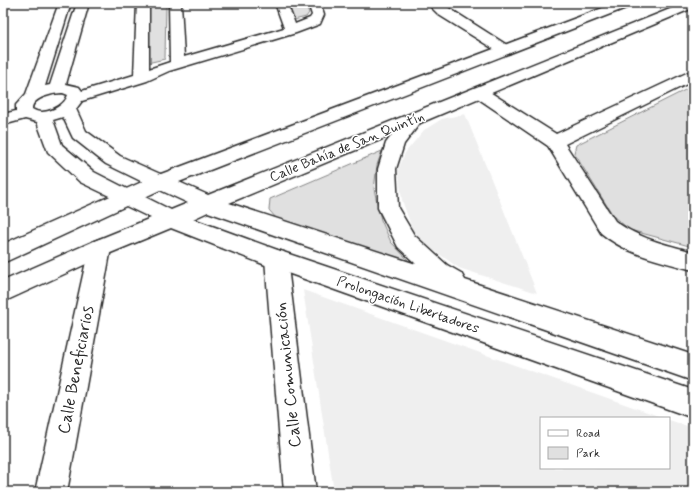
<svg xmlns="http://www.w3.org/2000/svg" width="696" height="495" font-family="Mynerve,sans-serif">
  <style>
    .built { fill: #efefef }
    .green { fill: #e0e0e0; stroke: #868686 }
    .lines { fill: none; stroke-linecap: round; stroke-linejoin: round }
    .street-casing { stroke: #2b2b2b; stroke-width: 3 }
    .secondary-casing { stroke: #2b2b2b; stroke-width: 3 }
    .street { fill: #fff; fill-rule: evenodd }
    .secondary { fill: #fff; fill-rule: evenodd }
    .labels { text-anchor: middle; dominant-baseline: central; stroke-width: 3; stroke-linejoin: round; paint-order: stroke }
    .street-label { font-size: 14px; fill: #2b2b2b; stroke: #fff }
    .near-street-label { font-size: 17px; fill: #2b2b2b; stroke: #fff }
  </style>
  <rect width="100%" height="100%" fill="#fff"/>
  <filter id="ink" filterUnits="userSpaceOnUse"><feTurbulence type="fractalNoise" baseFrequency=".025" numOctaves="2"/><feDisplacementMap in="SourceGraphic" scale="8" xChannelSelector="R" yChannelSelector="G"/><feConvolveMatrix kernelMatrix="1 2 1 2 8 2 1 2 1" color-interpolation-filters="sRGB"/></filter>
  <g filter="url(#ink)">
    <path class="built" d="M465 114 537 293 459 268 415 237 402 200 398 170 405 153 424 130 442 119Z
      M303 290 664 418H541V468H669V420L693 428V492H334Z"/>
    <path class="green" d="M148 3H166L165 59 147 63Z
      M286 3H305L309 13 306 17 294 20 290 15Z
      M693 86V247L630 230 614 217 574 153 576 145Z
      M382 151 377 165 374 189 381 220 391 242 410 262 276 218 269 210 270 199Z"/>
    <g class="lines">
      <g class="street-casing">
        <path id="street" d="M3 3H10L7 7 3 8Z
          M59 3H71L45 86 50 85 77 3H89L66 84 79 87 82 91 134 75 137 3H149V69L170 62 169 3H181L184 57 284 28 275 3H287L295 24 310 18 312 15 308 3H320L324 15 320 24 296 33 169 71 147 81 82 101 76 109 86 131 120 156 167 177 170 182 167 187 160 189 153 187 106 164 73 138 63 117 53 120 62 145 94 172 133 192 136 197 133 202 126 204 80 182 48 152 37 122 25 119 3 125V114L16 111V105L26 94ZM63 93 68 95C64 107 44 117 32 109 32 97 54 93 63 93Z
          M427 3H441L510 47 512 50 510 53 505 54 500 53 439 15Z
          M693 70V81L565 144 615 221C639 239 665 244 693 252V270C661 261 627 255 601 233L548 146 473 95 471 92 473 89 479 87 485 89 556 134Z
          M100 239 108 242 111 248 67 492H35L89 248 92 242Z
          M276 250 284 252 287 259 316 492H284L265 259 268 252Z"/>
      </g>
      <g class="secondary-casing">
        <path id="secondary" d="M616 3H633L631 6 179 182 208 195 685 3H693V8L420 123 404 144 396 169 398 208 414 235 447 265 461 273 465 280 693 355V381L208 212 193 219 283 252 693 390V418L268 266 171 228 108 254 3 302V281L92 242 151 218 126 206 3 263V244L153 177ZM392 135 386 143 378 169V208L398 247 416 264 229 203ZM160 190 188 203 171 210 145 197Z"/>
      </g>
      <use href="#street" class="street"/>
      <use href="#secondary" class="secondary"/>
    </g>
  </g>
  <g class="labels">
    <g class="street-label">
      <text transform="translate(347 147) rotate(-22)">Calle Bahía de San Quintín</text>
      <text transform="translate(408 305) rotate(19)">Prolongación Libertadores</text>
    </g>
    <g class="near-street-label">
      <text transform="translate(76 370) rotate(-79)">Calle Beneficiarios</text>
      <text transform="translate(288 375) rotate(-96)">Calle Comunicación</text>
    </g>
  </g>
  <rect width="696" height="495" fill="none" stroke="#fff" stroke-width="16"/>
  <rect x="8" y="8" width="680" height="479" fill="none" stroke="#2b2b2b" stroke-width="1.5" filter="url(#ink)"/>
  <rect x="540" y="417" width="130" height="52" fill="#ffffff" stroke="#aaaaaa"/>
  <rect x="548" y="430" width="20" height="6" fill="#ffffff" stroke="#aaaaaa"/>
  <text x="576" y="437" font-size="12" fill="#2b2b2b">Road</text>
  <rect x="548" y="447" width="20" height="12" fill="#e0e0e0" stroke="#aaaaaa"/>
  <text x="576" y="457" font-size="12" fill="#2b2b2b">Park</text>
</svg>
